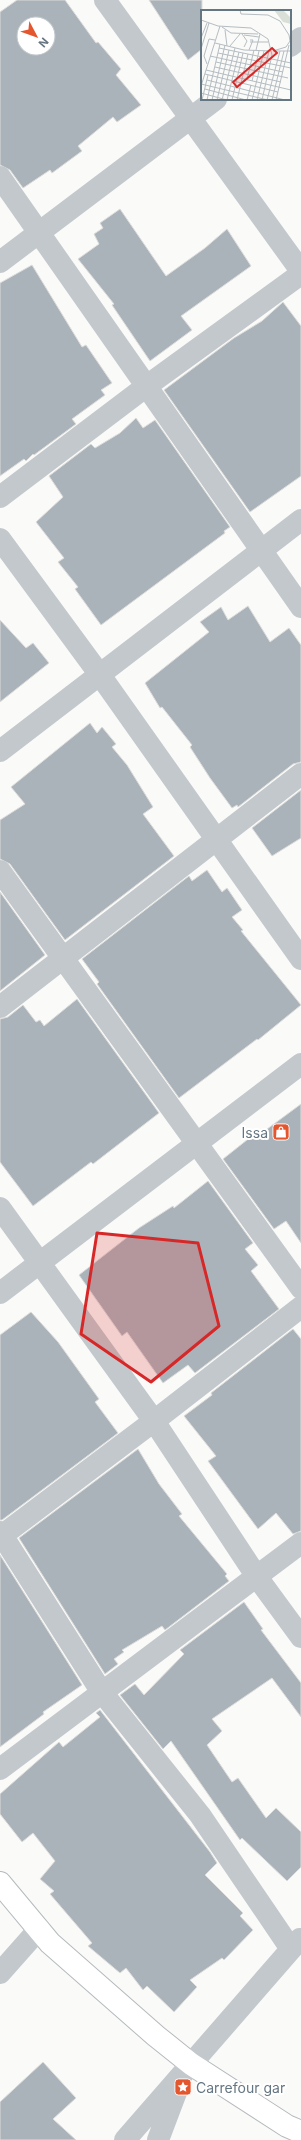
<svg xmlns="http://www.w3.org/2000/svg" width="301" height="2140" font-family="Inter,sans-serif">
  <style>
    .building { fill: #aab3b9; stroke: #dcdcda; fill-rule: evenodd }
    .lines { fill: none; stroke-linecap: round; stroke-linejoin: round }
    .major-casing { stroke: #b5babe; stroke-width: 24 }
    .minor { stroke: #c3c8cc; stroke-width: 22 }
    .major { stroke: #fff; stroke-width: 22 }
    .marked { fill: #d62828; fill-opacity: 0.2; stroke: #d62828; stroke-width: 3; stroke-linejoin: round }
    .labels { text-anchor: middle; dominant-baseline: central; stroke-width: 4; stroke-linejoin: round; paint-order: stroke }
    .poi-label { font-size: 14px; fill: #657683; stroke: #fff; text-anchor: end }
    .inset-road { fill: none; stroke: #b5bdc2; stroke-width: 1 }
    .view { fill: #d62828; fill-opacity: 0.15; stroke: #d62828; stroke-width: 2 }
    .inset-edge { fill: none; stroke: #657683; stroke-width: 2 }
  </style>
  <rect width="100%" height="100%" fill="#fafaf8"/>
  <path class="building" d="M17 0H65L96 43 98 42 121 69 116 75 141 105 117 122 113 117 78 146 82 151 52 173 50 170 23 188 10 170 0 165V12ZM24 24H48V48H24Z
    M149 0H202V49L188 60Z
    M120 209 166 276 205 248 227 229 251 266 181 316 192 330 150 361 112 305 114 304 78 259 99 244 94 234 103 228 100 223Z
    M32 265 82 347 86 345 112 383 101 390 105 395 72 419 76 424 34 455 33 454 26 461 24 459 0 476V283Z
    M283 302 301 326V476L250 512 164 390 234 338 262 321Z
    M136 418 143 428 155 420 230 527 224 531 225 533 101 625 75 589 78 587 58 562 64 558 36 522 63 497 49 476 91 444 95 448 120 433Z
    M248 606 270 642 289 628 301 645V762L293 764 238 807 237 805 232 808 210 778 190 747 192 745 162 707 160 708 145 683 209 632 200 622 221 607 228 620Z
    M0 620 26 648 33 643 49 663 0 702Z
    M90 723 97 733 102 727 116 744 112 747 127 765 153 807 143 814 174 856 65 940 10 864 0 859V820L25 804 11 787Z
    M301 790V838L272 856 252 828Z
    M207 870 222 892 227 888 242 910 232 917 243 930 241 931 301 1005 258 1040 257 1039 179 1098 97 984 99 982 82 959 189 876 192 881Z
    M0 892 45 955 0 991Z
    M77 999 159 1113 93 1164 91 1162 33 1206 0 1162V1019L8 1017 23 1005 36 1022 40 1020 44 1026Z
    M301 1104V1243L286 1221 274 1229 223 1159 257 1132 259 1135Z
    M208 1181 253 1243 245 1249 258 1265 251 1271 279 1309 195 1373 188 1365 163 1383 127 1332 122 1336 79 1275 139 1228 173 1206 174 1208Z
    M31 1312 58 1342 99 1399 95 1402 118 1433 2 1520H0V1335Z
    M293 1329 301 1339V1531L293 1534 276 1513 258 1529 208 1461 216 1456 184 1416 212 1395 211 1393Z
    M138 1449 159 1484 182 1514 179 1516 227 1574 225 1576 229 1581 165 1630 162 1626 122 1650 124 1652 114 1659 118 1664 105 1674 19 1538Z
    M0 1555 82 1685 43 1712 44 1714 0 1747Z
    M244 1602 263 1629 261 1630 301 1683V1717L272 1678 212 1719 222 1731 207 1745 232 1782 238 1778 266 1818 276 1808 301 1832V1867L287 1881 242 1838 240 1840 171 1741 163 1749 120 1695 135 1684 144 1695 184 1654 180 1650Z
    M100 1710 210 1852 217 1863 205 1875 243 1913 240 1916 253 1930 224 1960 222 1958 190 1980 197 1987 174 2012 147 1986 143 1990 126 1968 120 1973 88 1946 92 1943 50 1894 54 1891 40 1879 55 1861 33 1833 22 1842 0 1814V1794L59 1742 63 1747 100 1717 96 1713Z
    M43 2062 76 2098 53 2119 76 2140H0V2102Z"/>
  <g class="lines">
    <g class="major-casing">
      <path id="major" d="M0 1883 50 1943 156 2036 191 2064 287 2126 301 2132"/>
    </g>
    <path class="minor" d="M105 0 301 271
      M290 46 301 38
      M0 177 301 607
      M0 262 216 99
      M0 497 148 385 301 274
      M0 539 100 675 301 959
      M0 751 301 520
      M0 871 301 1288
      M0 1007 301 774
      M0 1208 154 1421 257 1577 301 1637
      M0 1293 301 1064
      M0 1532 101 1691 200 1815 291 1949
      M0 1537 154 1421 301 1307
      M0 1769 301 1543
      M0 1973 39 1929
      M125 2140 300 1939
      M158 2140 178 2087"/>
    <use href="#major" class="major"/>
  </g>
  <path class="marked" d="M97 1233 198 1243 219 1326 151 1382 81 1334Z"/>
  <defs>
    <g id="shop-square" transform="scale(0.9)"><rect x="-9" y="-9" width="18" height="18" rx="4" fill="#e4572e" stroke="#fff"/><path d="M-5-2.5h2.3a2.7 3.5 0 0 1 5.4 0H5L5.5 6h-11ZM-1.5-2.5h3a1.5 2.3 0 0 0-3 0Z" fill="#fff"/></g>
    <g id="sight-square" transform="scale(0.9)"><rect x="-9" y="-9" width="18" height="18" rx="4" fill="#e4572e" stroke="#fff"/><path d="M0-6L1.8-2.2L6-1.7L2.9 1.2L3.7 5.4L0 3.3L-3.7 5.4L-2.9 1.2L-6-1.7L-1.8-2.2Z" fill="#fff"/></g>
  </defs>
  <g fill-rule="evenodd">
    <use href="#shop-square" x="281" y="1132"/>
    <use href="#sight-square" x="183" y="2087"/>
  </g>
  <g class="labels">
    <g class="poi-label">
      <text x="268" y="1132">Issa</text>
      <text x="196" y="2087" text-anchor="start">Carrefour gar</text>
    </g>
  </g>
  <g transform="translate(201 10)">
    <rect width="90" height="90" fill="#fafaf8"/>
    <path d="M73 0H82L90 8V14L82 12Z" fill="#dadfd7"/>
    <path class="inset-road" d="M39 0 40 4 67 5 79 11 88 25 89 31 85 37 72 41M0 10 17 16 50 18 67 29 71 45 61 90M21 17 30 23 57 24M24 20 26 36M41 24 46 31 43 37M43 25 58 27M0 28 6 13M49 32H67M14 33 43 40 70 41M29 36 39 24M18 38 90 53M0 39 8 13M48 40 52 30H49M55 40 59 24M74 41H90M17 43 90 58M9 46 82 62M15 52 87 68M6 54 3 46 8 29 14 30M14 57 80 72M5 60 90 80M4 64 77 82M46 69 53 40M6 70 84 90M51 71 58 41M0 74 67 90M0 76 19 16M4 79 45 90M0 83 26 90M1 90 7 65M6 90 19 34M11 90 24 35M16 90 28 40M21 90 34 38M26 90 38 42M31 90 42 43M36 90 47 44M46 90 50 75M51 90 63 41M56 90 68 41M66 90 79 41M71 90 83 41M75 90 88 35"/>
    <path class="view" d="M71 38 76 43 36 77 32 72Z"/>
    <rect width="90" height="90" class="inset-edge"/>
  </g>
  <g transform="translate(36 36) rotate(131)"><circle r="19" fill="#ffffff" stroke="#c1c8cd"/>
  <path d="M0-3L7 15L0 10L-7 15Z" fill="#e4572e"/>
  <text y="-6" font-size="11" font-weight="bold" text-anchor="middle" fill="#657683">N</text>
  </g>
</svg>
